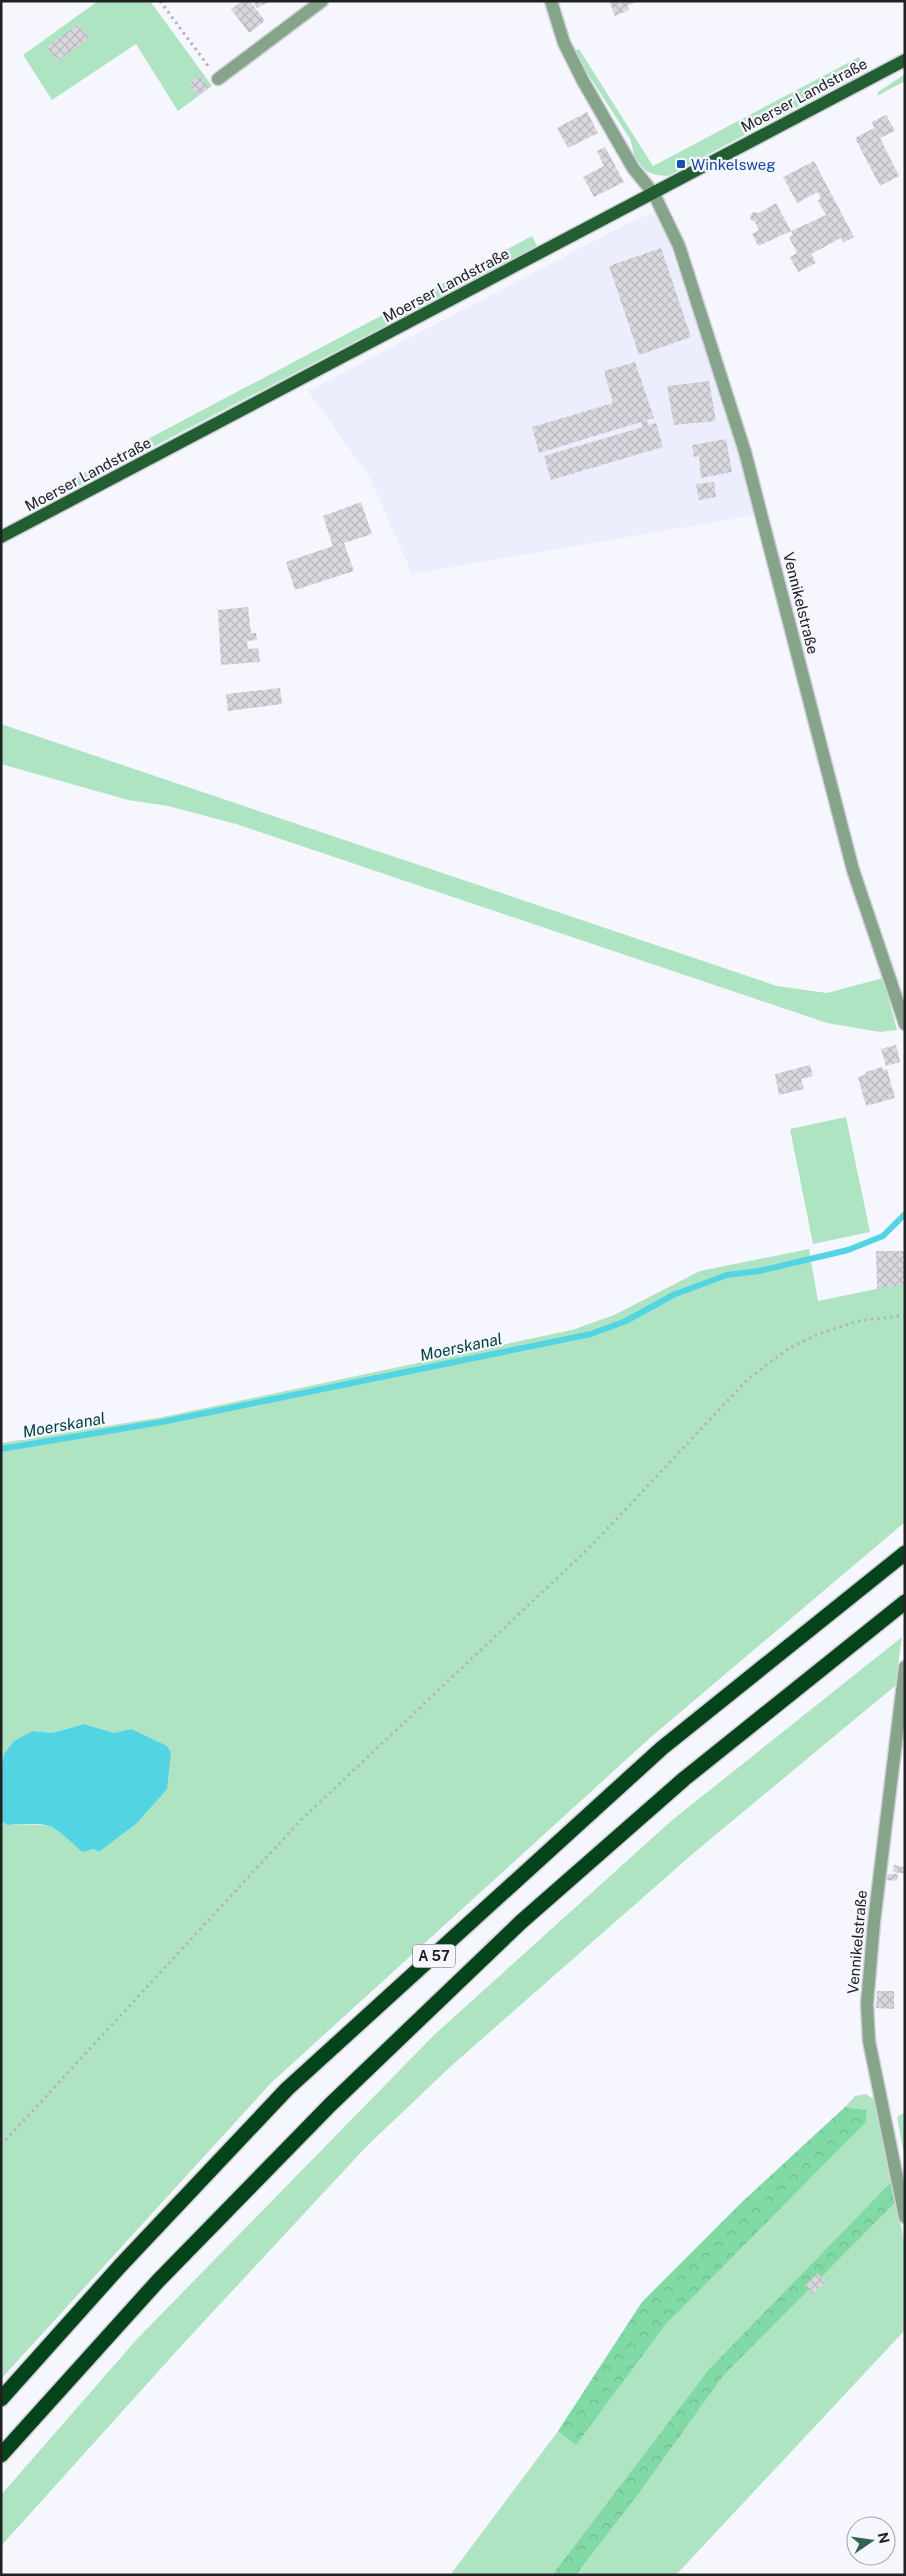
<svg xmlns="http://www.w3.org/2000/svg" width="906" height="2576" font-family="'Public Sans',sans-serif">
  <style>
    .built { fill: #edeefd }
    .green { fill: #afe4c3 }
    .forest { fill: url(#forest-crowns) }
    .water { fill: #53d4e3 }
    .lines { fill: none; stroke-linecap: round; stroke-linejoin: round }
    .stream { stroke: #53d4e3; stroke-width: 6 }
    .building { fill: url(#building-cross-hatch) }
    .minor-casing { stroke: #d0d0d7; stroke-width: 15 }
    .major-casing { stroke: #d0d0d7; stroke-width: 15 }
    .highway-casing { stroke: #d0d0d7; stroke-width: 18 }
    .path { stroke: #b4b5ba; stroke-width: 3; stroke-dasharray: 2.5 4; stroke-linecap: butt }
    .minor { stroke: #85a48a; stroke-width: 12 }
    .major { stroke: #225e31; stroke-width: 12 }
    .highway { stroke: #05431a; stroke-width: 15 }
    .transit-dot { fill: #1a4fb4; stroke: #f6f7fe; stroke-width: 2 }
    .labels { text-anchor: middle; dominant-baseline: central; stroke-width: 4.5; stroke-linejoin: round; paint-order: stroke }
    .shield { fill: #f6f7fe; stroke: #616165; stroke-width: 1 }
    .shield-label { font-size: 14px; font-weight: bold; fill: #212123 }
    .street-label { font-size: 15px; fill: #212123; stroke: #f6f7fe }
    .transit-label { font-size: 15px; fill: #164399; stroke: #f6f7fe; text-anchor: start }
    .water-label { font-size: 16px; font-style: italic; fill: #024047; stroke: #f6f7fe }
  </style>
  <defs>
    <pattern id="forest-crowns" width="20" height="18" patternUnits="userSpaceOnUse" patternTransform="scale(1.25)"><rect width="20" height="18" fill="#81d9a5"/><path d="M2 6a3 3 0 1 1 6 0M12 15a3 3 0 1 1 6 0" fill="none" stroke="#6fba8e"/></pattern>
    <pattern id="building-cross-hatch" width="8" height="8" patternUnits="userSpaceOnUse" patternTransform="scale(1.25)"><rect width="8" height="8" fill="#d9d7de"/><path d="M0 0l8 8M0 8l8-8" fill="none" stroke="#bab8be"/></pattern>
  </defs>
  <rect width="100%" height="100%" fill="#f6f7fe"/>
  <path class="built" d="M650 214 658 218 669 242 740 454 756 515 412 574 370 478 308 391 638 218Z"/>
  <path class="green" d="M98 1H150L212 86 178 111 136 44 52 100 23 55Z
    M579 49 653 166 859 57 864 71 668 176 656 175 646 171 635 158 630 139 573 51Z
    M905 74V81L877 96 878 92Z
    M532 236 537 246 46 503 40 496Z
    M1 724 777 986 827 993 883 978 897 1030 880 1032 827 1023 236 824 168 806 128 800 1 764Z
    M846 1117 870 1232 813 1244 790 1129Z
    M809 1249 818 1301 905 1283V1522L651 1737 271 2083 1 2379V1820L7 1825C52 1824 49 1821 82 1851L94 1849 99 1852 136 1824 131 1729 114 1733 84 1724 52 1733 33 1731 4 1754 1 1770V1443L163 1417 572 1330 614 1315 700 1271Z
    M902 1637 895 1686 696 1851 450 2067 366 2147 183 2344 1 2546V2495L137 2339 434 2035 671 1821Z
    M866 2094 875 2100 893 2180 709 2369 552 2575 451 2574 558 2431 576 2444 666 2324 866 2110 845 2107 855 2096Z
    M905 2112V2160L897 2117Z
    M897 2201 905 2249V2330L676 2575H576L637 2496 724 2375Z"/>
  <path class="forest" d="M845 2107 866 2110V2122L666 2324 576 2445 558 2431 642 2302 742 2202Z
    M893 2180 897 2201 724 2375 637 2496 576 2575H552L709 2369Z"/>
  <path class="water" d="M84 1724 114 1733 131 1729 167 1746 171 1753 167 1789 136 1824 99 1852 94 1849 82 1852C49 1821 51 1823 7 1825L1 1820V1770L4 1754 14 1741 33 1731 52 1733Z"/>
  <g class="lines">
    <path class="stream" d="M1 1449 162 1422 591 1334 626 1321 673 1295 727 1275 759 1271 848 1250 883 1236 905 1214"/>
  </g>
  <path class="building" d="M242 1H250L265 21 249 33 231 9Z
    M253 1H271L257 8Z
    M609 1H638L627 6 629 10 615 16Z
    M78 24 89 38 57 61 47 47Z
    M199 75 209 88 198 96 189 83Z
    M587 112 598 133 568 148 557 128Z
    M886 115 895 131 880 138 899 176 880 186 855 138 874 128 872 122Z
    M605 147 624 182 594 197 583 177 604 166 597 151Z
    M814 161 854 237 843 243 841 238 811 254 816 263 798 272 790 257 797 253 789 237 793 235 791 231 826 215 818 201 821 198 818 192 797 203 783 177Z
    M776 203 791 231 758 246 752 234 759 230 755 222 751 220 750 216 753 212 759 213Z
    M661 248 691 337 639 355 609 266Z
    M635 362 654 418 647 420 648 425 656 423 663 447 551 480 544 456 643 427 641 422 539 453 532 427 613 403 604 371Z
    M709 381 716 421 674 425 667 386Z
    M726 439 732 472 701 478 699 456 694 457 692 445Z
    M714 482 716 497 699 500 696 484Z
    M361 502 372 534 344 543 354 571 295 590 286 562 333 546 323 516Z
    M248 607 251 633H256L257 640 247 641 248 649 258 648 260 662 221 665 218 610Z
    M280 688 282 704 228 711 226 694Z
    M896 1045 900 1062 886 1066 881 1049Z
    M810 1065 813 1076 801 1079 804 1089 779 1095 775 1074Z
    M882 1067 883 1070 887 1069 895 1098 866 1106 858 1077 866 1074V1072Z
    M876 1251H905V1284L877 1289Z
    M894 1865 905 1867V1874L893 1872Z
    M888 1874H898L897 1881 887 1880Z
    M877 1991H894V2009L876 2008Z
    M817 2273 826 2282 814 2294 805 2286Z"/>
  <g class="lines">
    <g class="minor-casing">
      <path id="minor" d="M551 1 564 43 583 81 633 168 654 194 679 246 745 452 853 870 905 1024
        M218 79 322 1
        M905 1667 874 1922 867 2004 869 2041 905 2217"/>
    </g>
    <g class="major-casing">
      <path id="major" d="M1 537 905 60"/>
    </g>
    <g class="highway-casing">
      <path id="highway" d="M1 2399 120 2266 287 2089 662 1748 905 1553
        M1 2455 158 2281 330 2105 521 1922 684 1779 905 1602"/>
    </g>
    <path class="path" d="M160 1 209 67
      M1 2145 301 1820 592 1545 747 1380 789 1348 821 1333 858 1321 905 1315"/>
    <use href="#minor" class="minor"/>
    <use href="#major" class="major"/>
    <use href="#highway" class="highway"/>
  </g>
  <rect class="transit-dot" x="676" y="159" width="10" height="10" rx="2.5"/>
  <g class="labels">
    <rect class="shield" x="413" y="1944.5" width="42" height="23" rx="4"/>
    <g class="shield-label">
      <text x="434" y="1956">A 57</text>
    </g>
    <g class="street-label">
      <text transform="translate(804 95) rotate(-28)">Moerser Landstraße</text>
      <text transform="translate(446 285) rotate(-28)">Moerser Landstraße</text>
      <text transform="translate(88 474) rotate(-28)">Moerser Landstraße</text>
      <text transform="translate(801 603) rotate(76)">Vennikelstraße</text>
      <text transform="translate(857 1942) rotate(-85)">Vennikelstraße</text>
    </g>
    <g class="transit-label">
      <text x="691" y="164">Winkelsweg</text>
    </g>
    <g class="water-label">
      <text transform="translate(461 1347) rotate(-12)">Moerskanal</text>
      <text transform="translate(64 1425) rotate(-10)">Moerskanal</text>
    </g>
  </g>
  <rect width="906" height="2576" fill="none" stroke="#212123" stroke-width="5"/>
  <g transform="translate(871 2541) rotate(77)"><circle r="24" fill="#f6f7fe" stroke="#a1a1a6"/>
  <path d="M0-4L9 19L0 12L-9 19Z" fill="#2f664d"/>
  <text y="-8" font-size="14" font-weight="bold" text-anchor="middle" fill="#212123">N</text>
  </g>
</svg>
